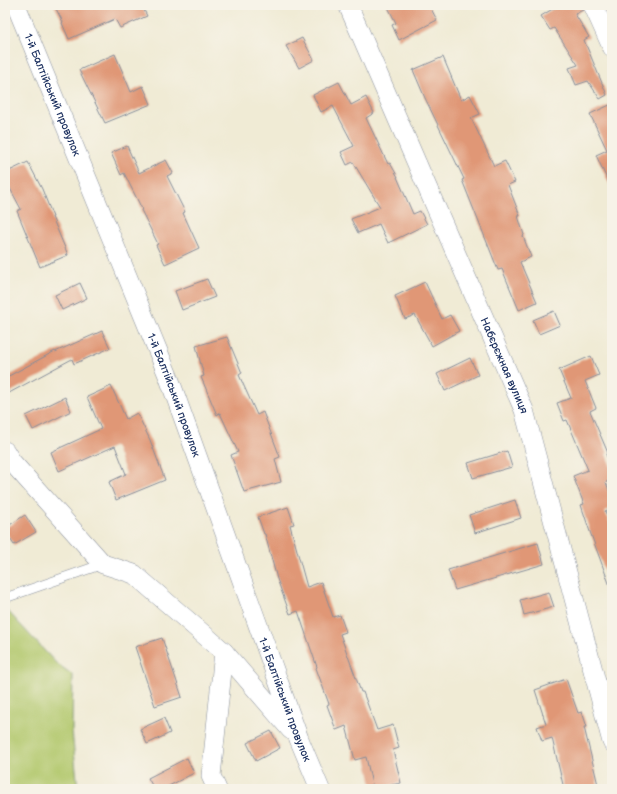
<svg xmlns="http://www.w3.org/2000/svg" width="617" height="794" font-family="'Balsamiq Sans',sans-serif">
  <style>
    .green { fill: #b1c76b; stroke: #667b64 }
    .building { fill: #e09776 }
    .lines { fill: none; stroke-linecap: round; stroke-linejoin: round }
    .service-casing { stroke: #868d9a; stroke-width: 10 }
    .minor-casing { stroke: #868d9a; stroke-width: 20 }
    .service { stroke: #fff; stroke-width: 9 }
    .minor { stroke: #fff; stroke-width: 19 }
    .labels { text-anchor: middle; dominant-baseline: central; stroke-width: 4; stroke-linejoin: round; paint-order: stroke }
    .street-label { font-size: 11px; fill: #1b2f5e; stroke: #f7f3e8 }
  </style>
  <rect width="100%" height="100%" fill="#f7f3e8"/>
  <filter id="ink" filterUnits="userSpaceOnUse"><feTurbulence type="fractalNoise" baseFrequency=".025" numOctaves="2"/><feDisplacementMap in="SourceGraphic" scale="8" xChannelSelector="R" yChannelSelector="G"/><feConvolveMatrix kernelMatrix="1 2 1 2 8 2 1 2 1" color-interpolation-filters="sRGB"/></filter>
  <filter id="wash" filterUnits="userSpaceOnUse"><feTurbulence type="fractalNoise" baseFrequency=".012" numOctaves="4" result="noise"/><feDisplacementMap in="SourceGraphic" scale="16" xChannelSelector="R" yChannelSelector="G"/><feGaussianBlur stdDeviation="0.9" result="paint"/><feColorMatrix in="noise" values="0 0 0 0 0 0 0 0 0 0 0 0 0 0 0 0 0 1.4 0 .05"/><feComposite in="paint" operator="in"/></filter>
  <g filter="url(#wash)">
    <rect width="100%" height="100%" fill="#f0ebd5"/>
    <path class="green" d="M5 608 56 663 73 675 72 731 78 789H5Z"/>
    <g id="blocks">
      <path class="building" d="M54 5H149L143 8 147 16 120 28 115 19 69 39 62 23 63 22Z
        M387 5H429L437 20 399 40 392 25 396 23Z
        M559 5H582L583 10 575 14 589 37 584 40 607 95 600 99 588 81 576 85 569 68 578 65 554 28 550 30 541 16Z
        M302 38 314 60 299 68 286 46Z
        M115 54 131 92 143 86 151 104 105 123 79 70Z
        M443 57 461 100 470 95 480 114 471 118 494 166 505 161 515 182 508 185 520 216H518L524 235 523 236 531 257 520 262 537 302 519 310 502 269 498 270 462 180 464 179 425 98 413 70Z
        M339 82 351 105 366 97 374 113 366 118 388 164 390 163 398 177H397L413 214 420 211 427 224 388 243 379 224 358 233 351 219 380 207 353 162 347 165 341 152 354 146 333 106 321 112 313 95Z
        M612 104V190L596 155 607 150 590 114Z
        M127 146 139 173 166 160 173 173 167 176 185 212 183 213 199 248 165 264 156 245 158 244 141 210 142 209 124 173 121 175 111 153Z
        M28 162 42 189 53 217H52L68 255 40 267 17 211 21 209 5 179V173Z
        M207 279 215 297 182 310 175 291Z
        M425 282 442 319 450 315 459 331 432 346 415 315 405 319 395 296Z
        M80 283 87 298 62 310 55 295Z
        M554 311 560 325 539 334 533 320Z
        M102 331 110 348 74 364 72 359 9 393 5 385V378L55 351V352Z
        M227 337 242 373 239 375 257 415 263 412 280 457 275 459 281 482 244 492 231 455 238 452 220 413 217 415 201 377 204 376 196 346Z
        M591 356 599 375 585 381 596 408 590 411 608 453 606 454 612 469V480L606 482 612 499V508L605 511 612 528V586H610L589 529 581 505 584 504 573 476 588 470 567 420 564 421 557 403 571 398 559 370Z
        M470 358 478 375 445 391 437 374Z
        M111 386 126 419 137 413 150 440 165 480 116 500 109 482 126 474 115 446 59 471 51 452 101 429 87 397Z
        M65 397 71 411 33 430 26 416Z
        M507 451 512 467 473 478 468 463Z
        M515 500 521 518 475 533 469 515Z
        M288 507 294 524 290 525 307 587 321 582 333 617 340 615 346 632 340 634 361 692H363L377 730 393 725 399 748 393 750 401 783 373 789 366 757 355 760 346 726 336 730 327 705 329 704 316 668 317 667 298 611 290 614 277 579 265 534H264L258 517Z
        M25 515 36 532 14 545 5 531V528Z
        M538 543 544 564 455 590 448 570Z
        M549 592 554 607 524 615 520 600Z
        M162 638 182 697 155 706 135 647Z
        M566 679 578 713 582 712 587 727H584L599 789H564L552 738 542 741 537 727 546 724 535 690Z
        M164 718 170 733 147 744 140 729Z
        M271 731 280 748 256 761 247 743Z
        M187 758 194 773 163 789H154L148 778Z"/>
    </g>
  </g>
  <g filter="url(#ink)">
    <use href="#blocks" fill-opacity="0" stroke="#868d9a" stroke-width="1"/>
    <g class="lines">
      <g class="service-casing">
        <path id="service" d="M5 598 103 564"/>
      </g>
      <g class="minor-casing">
        <g id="minor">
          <path id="s1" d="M16 5 169 378 299 739 320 789"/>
          <path id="s2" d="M348 5 524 410 612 742"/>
          <path d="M593 5 612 47"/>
          <path d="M5 451 11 461 103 564 134 574 224 652 291 730"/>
          <path d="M217 789 211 776 224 652"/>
        </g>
      </g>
      <use href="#service" class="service"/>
      <use href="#minor" class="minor"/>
    </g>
  </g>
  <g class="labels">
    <g class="street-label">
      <text stroke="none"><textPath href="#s1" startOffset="97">1-й Балтійський провулок</textPath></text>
      <text stroke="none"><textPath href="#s2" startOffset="393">Набєрєжная вулиця</textPath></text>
      <text stroke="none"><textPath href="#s1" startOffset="421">1-й Балтійський провулок</textPath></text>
      <text stroke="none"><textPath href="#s1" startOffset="745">1-й Балтійський провулок</textPath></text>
    </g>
  </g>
  <rect width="617" height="794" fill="none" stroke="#f7f3e8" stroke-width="20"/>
</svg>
